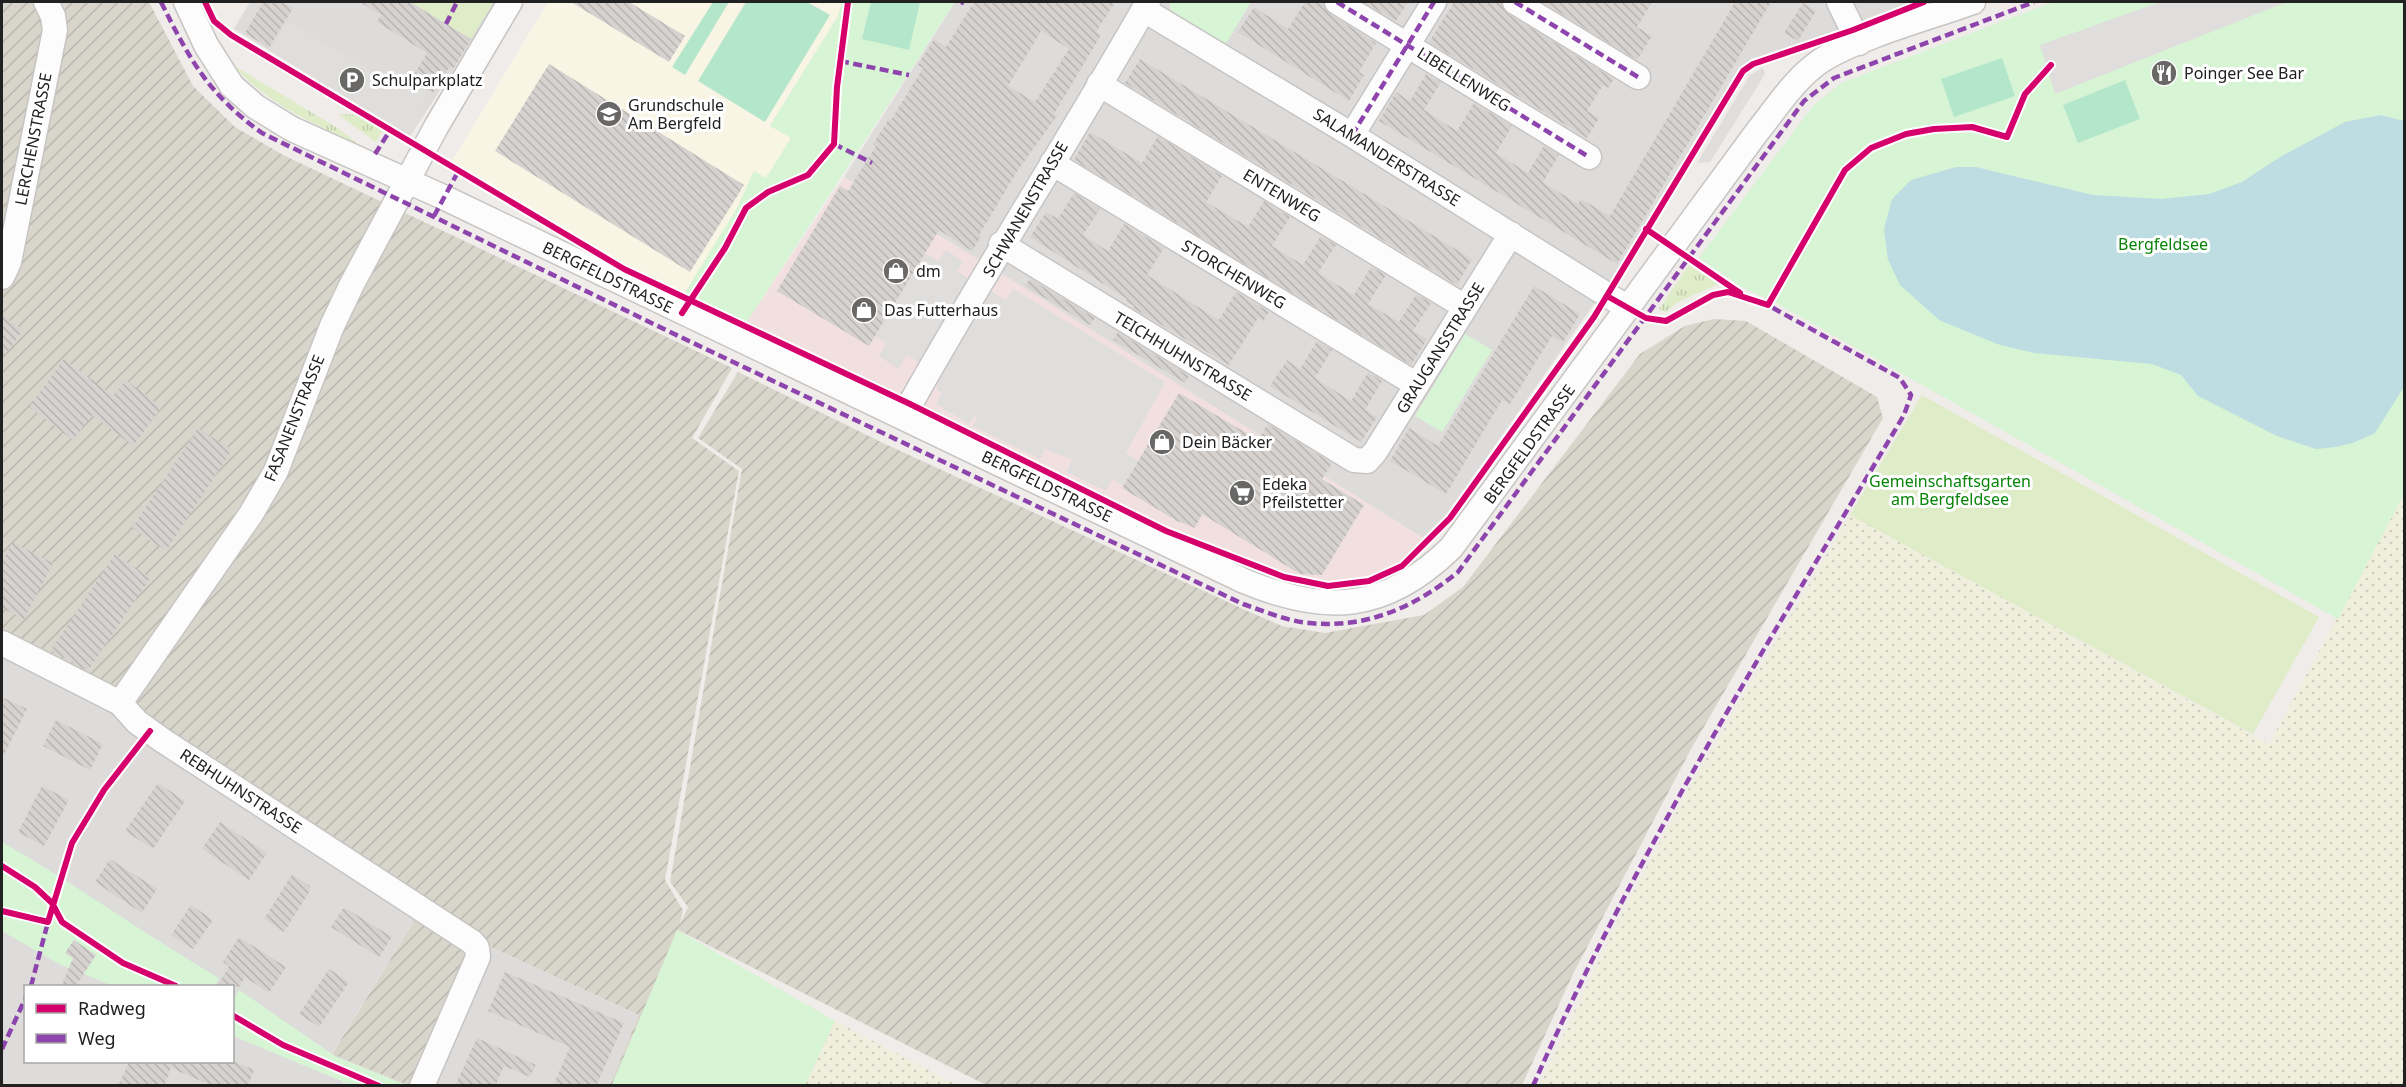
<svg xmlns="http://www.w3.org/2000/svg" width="2406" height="1087" font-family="'Noto Sans',sans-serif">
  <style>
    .residential { fill: #dedcdb; fill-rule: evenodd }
    .commercial { fill: #f1e0df }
    .education { fill: #f8f5e5 }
    .construction { fill: url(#construction-furrows) }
    .farmland { fill: url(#farmland-dots) }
    .grass { fill: url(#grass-tufts) }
    .park { fill: #d7f4d5 }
    .garden { fill: #deecc7 }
    .pitch { fill: #b4e6cc }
    .parking { fill: #dfdedd }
    .water { fill: #bddde2 }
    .building { fill: url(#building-back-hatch); fill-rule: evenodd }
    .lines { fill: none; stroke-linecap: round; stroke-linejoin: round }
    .minor-casing { stroke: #c6c5c4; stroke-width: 27 }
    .minor { stroke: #fdfcfc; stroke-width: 24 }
    .quiet { stroke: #8e44ad; stroke-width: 4.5; stroke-dasharray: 9 4.5; stroke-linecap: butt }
    .cycleway-casing { stroke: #fff; stroke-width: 10 }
    .cycleway { stroke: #d6006c; stroke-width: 6 }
    .labels { text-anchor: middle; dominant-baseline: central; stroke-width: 6; stroke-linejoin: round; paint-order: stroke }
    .poi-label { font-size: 16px; fill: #212121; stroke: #fff; text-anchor: start }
    .street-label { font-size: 16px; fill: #212121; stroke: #fff }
    .park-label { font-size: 16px; fill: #098409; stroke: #fff }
  </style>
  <defs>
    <pattern id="construction-furrows" width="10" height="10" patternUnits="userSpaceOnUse" patternTransform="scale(1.5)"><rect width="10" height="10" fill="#d8d6cb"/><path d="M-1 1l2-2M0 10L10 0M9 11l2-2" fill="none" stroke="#b9b7ae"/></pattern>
    <pattern id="farmland-dots" width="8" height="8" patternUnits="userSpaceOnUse" patternTransform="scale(1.5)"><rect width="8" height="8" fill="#f0eedc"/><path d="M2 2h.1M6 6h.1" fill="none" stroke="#ceccbc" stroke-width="1.8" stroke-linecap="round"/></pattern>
    <pattern id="grass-tufts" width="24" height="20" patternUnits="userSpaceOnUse" patternTransform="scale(1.5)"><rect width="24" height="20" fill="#deecc7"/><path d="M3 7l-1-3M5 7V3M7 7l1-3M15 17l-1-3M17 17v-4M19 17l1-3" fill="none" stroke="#becaab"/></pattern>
    <pattern id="building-back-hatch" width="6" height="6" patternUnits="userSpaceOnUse" patternTransform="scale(1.5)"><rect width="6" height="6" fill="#d6d2d0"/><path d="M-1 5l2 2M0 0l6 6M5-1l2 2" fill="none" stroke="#b7b4b2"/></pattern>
  </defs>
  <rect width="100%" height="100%" fill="#efece9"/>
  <path class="residential" d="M250 2H249H498L410 136 234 29Z
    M955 2H1912L1742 66 1619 268 1428 541 844 177Z
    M2 633 424 905 332 1053 470 958 480 942 639 1015 610 1085 351 1086 343 1082 341 1086 2 1085ZM26 986H232V1062H26Z"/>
  <path class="commercial" d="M844 177 1001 273 1428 541 1397 565 1367 579 1311 583 1283 575 1206 542 1177 535 746 323Z"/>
  <path class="education" d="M548 2H842L838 16 770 125 791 138 766 178 754 171 737 208 684 294 617 262 452 161Z"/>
  <path class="construction" d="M2 2H149L193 86 235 127 283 155 732 368 692 438 739 471 665 880 683 910 680 924 688 907 670 882 742 469 698 438 738 372 883 443 1243 609 1282 626 1325 633 1424 615 1463 587 1640 354 1685 326 1714 319 1746 321 1877 397 1883 418 1691 749 1573 974 1522 1085H986L678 930 612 1085H610L639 1015 480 942 470 958 408 1085 332 1054 424 905 2 633Z"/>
  <path class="farmland" d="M2404 494V1085L1539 1086 1613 930 1688 790 1850 515 2269 744Z
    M835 1021 957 1085H805Z"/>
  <path class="grass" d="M233 65 339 129 362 147C315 124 268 105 233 65Z
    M338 114C354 115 375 113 382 131L376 142Z
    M1689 265 1718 284 1678 302 1666 312 1659 309Z"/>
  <path class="park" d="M842 2H955L746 323 684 294 737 208 754 171 766 178 791 138 770 126 838 16Z
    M1170 2H1251L1221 52 1170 20Z
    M2053 2H2404V494L2338 619 1780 305 1740 286 1699 258 1812 107 1841 83Z
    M1465 334 1492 350 1442 432 1415 416Z
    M2 842C76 884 145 935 219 978L215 986H113L59 964 2 931Z
    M677 930 835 1021 805 1085H612Z
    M239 990 335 1056 406 1085H351L233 1036V1000Z"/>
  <path class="garden" d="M410 2H491L493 3 471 39Z
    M1922 395 2319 617 2253 734 1850 515Z"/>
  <path class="pitch" d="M713 2H729L685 75 672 67Z
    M746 2H807L830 15 765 122 698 81Z
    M871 2H920L909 50 862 39Z
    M2002 58 2015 96 1954 117 1941 79Z
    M2125 80 2140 119 2078 143 2063 105Z"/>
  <path class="parking" d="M2160 2H2287L2055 94 2040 45Z
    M288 21 393 85 400 75 428 92 421 105 426 109 410 136 270 51Z
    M1763 68 1765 74 1710 162 1697 163 1750 75Z
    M946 250 963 261 957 271 969 279 919 362 907 355 898 369 879 356 886 343 875 336 925 253 938 261Z
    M1013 289 1165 382 1126 453 1138 460 1123 486 1112 479 1106 491 1067 472 1072 459 1045 449 1040 459 973 426 977 418 974 416 969 424 936 404 942 394 937 389 941 370 989 290 1006 301Z"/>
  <path class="water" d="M2381 115 2404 121V387L2375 433 2353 443 2336 447 2316 449 2277 436 2198 396 2181 375 2152 364 2034 353 1997 344 1939 320 1900 285 1888 260 1884 229 1892 199 1911 180 1956 167H1976L2093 195 2162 199 2209 194 2242 182 2280 157 2345 122Z"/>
  <path class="building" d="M263 2H282L293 8 269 48 245 33Z
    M360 2H410L471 39 453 69 449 67 433 93 411 80 427 53 377 22 381 15Z
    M571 2H629L685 36 669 62Z
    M974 2H1115L1096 32 1101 35 1054 114 1057 116 1018 170 979 235 981 237 972 251 939 230 869 346 777 291 840 186 848 191 876 146 873 144 889 119 891 120 923 68 918 65 934 39 946 47ZM1041 31 1069 49 1035 102 1008 86Z
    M1305 2H1323L1330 14 1376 43 1359 72 1364 75 1349 101 1238 32 1254 7 1288 29Z
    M1363 2H1408L1396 21Z
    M1454 2H1501L1508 14 1614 79 1608 88 1603 85 1587 111 1599 118 1587 138 1429 42Z
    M1542 2H1652L1637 27 1652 36 1637 60Z
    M1735 2H1771L1617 264 1379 121 1396 92 1410 101 1426 74 1441 82 1424 110 1426 111 1457 131 1474 103 1512 126 1496 153 1528 173 1544 146 1559 155 1543 182 1578 204 1581 199 1610 216Z
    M1803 3 1816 11 1798 41 1784 33Z
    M1140 59 1472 259 1457 285 1125 83Z
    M549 64 744 185 690 272 495 151Z
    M1090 132 1142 163 1158 136 1222 176 1206 202 1248 227 1264 201 1290 217 1272 246 1303 265 1321 236 1336 245 1318 273 1354 295 1371 267 1386 275 1368 304 1399 322 1416 294 1431 303 1413 331 1427 339 1411 365 1074 160Z
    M1074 193 1100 209 1083 235 1108 251 1124 224 1164 248 1147 275 1219 320 1236 292 1269 312 1263 321 1258 318 1229 365 1133 308 1134 306 1126 301 1127 299 1030 237 1046 212 1058 219Z
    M1030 279 1095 318 1090 325 1025 286Z
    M1534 286 1580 314 1563 342 1552 336 1510 404 1502 400 1446 494 1390 461 1409 428 1438 446Z
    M2 315 23 330 2 359Z
    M1118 332 1189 376 1185 383 1113 340Z
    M1317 341 1332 350 1315 378 1351 401 1368 372 1382 381 1365 410 1377 417 1361 442 1270 386 1287 360 1300 369Z
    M64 359 114 396 126 380 162 407 133 446 92 415 73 440 29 407Z
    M1179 393 1258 440 1268 424 1332 463 1322 479 1364 505 1322 575 1300 574 1202 514 1195 528 1177 521 1122 488Z
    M198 428 232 450 166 551 132 528Z
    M12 542 53 563 24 619 2 608V563Z
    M115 554 150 578 88 671 51 650Z
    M2 697 27 709 2 759Z
    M56 720 103 744 90 770 43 746Z
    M158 783 185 801 153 849 125 831Z
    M42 786 69 800 44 846 18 832Z
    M220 822 267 853 249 880 202 849Z
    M110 859 157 889 142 913 95 882Z
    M292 874 310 886V891L284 932 264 919Z
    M191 905 213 920 193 949 171 935Z
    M344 907 392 937 379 957 331 927Z
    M239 937 286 967 269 993 245 977 239 987H217L229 966 223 962Z
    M74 940 96 955 75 987H61L73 958 65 953Z
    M329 969 349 982 319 1027 299 1014Z
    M505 972 624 1023 596 1086H553L570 1047 488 1011Z
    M477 1038 536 1065 530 1077 504 1066 495 1086H455Z
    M129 1062H235L254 1070 248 1086H212L171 1068 164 1086H118Z"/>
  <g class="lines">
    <g class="minor-casing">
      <path id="minor" d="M186 2 206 45 232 86 256 107 292 129 443 197 1244 581C1326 615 1385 612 1451 548L1757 132C1777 107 1795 78 1822 60 1861 36 1928 18 1973 2
        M1337 2 1589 157
        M1515 2 1638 77
        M1839 2 1859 43
        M1144 10 1352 135 1628 308
        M1099 84 1465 307
        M1352 135 1434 2
        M1052 163 1417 385
        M1001 244 1354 460 1367 461 1375 452 1511 234
        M2 277 9 262 55 30 53 16 46 2
        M903 417C981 276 1069 141 1148 2
        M2 643 120 703 137 722 162 740 472 942 477 948 478 957 422 1086
        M120 703 251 514 276 471 332 326 352 284 436 127 510 2"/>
    </g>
    <use href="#minor" class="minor"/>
    <path class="quiet" d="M161 2C190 60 208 94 262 133L670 332 1243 604C1264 611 1286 621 1309 623 1366 629 1415 607 1458 572L1804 101 1834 78 2034 2
      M961 2 964 3
      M1337 2 1589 157
      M1515 2 1638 77
      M446 24 457 2
      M840 61 909 75
      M1352 135 1434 2
      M834 144 872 163
      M375 154 391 129
      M434 216 459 170
      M31 986 48 922
      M2 1049 26 997
      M1533 1086C1636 851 1774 634 1904 415L1911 395 1900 378 1764 303"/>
    <g class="cycleway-casing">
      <path id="cycleway" d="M205 2 214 21 231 35 624 269 910 404 1166 531 1284 577 1328 586 1369 581 1402 566 1450 518 1594 317 1743 71 1753 64 1853 30 1924 2
        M1646 229 1740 293
        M1607 296 1646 318 1666 321 1713 295 1728 292 1768 305 1845 170 1871 148 1906 134 1934 129 1972 127 2007 137 2025 94 2051 65
        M682 313 725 248 746 208 768 192 808 175 834 144 837 87 848 2
        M2 866 35 887 52 903 62 922 123 963 176 986
        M2 911 48 922 72 843 104 790 150 731
        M232 1015 283 1045 379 1086"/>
    </g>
    <use href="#cycleway" class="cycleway"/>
  </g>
  <defs>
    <g id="restaurant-disc" transform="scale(1.35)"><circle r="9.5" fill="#696867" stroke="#fff"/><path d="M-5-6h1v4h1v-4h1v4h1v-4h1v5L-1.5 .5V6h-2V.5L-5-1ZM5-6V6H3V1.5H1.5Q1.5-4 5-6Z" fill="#fff"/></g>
    <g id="parking-disc" transform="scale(1.35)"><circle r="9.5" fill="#696867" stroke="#fff"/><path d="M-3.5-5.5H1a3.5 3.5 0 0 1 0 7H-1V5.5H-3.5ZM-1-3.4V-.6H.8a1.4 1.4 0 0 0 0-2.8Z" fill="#fff"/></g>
    <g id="school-disc" transform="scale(1.35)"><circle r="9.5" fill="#696867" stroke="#fff"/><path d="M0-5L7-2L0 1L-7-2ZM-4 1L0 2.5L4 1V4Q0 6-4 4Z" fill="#fff"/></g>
    <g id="shop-disc" transform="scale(1.35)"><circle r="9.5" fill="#696867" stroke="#fff"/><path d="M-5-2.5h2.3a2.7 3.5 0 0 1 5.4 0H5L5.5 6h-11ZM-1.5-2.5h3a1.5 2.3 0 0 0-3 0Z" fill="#fff"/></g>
    <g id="supermarket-disc" transform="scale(1.35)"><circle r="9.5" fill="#696867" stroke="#fff"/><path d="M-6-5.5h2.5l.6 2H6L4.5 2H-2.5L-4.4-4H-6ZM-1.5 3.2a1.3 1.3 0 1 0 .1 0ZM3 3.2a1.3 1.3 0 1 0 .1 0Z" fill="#fff"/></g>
  </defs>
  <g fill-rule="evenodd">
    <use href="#restaurant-disc" x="2164" y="73"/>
    <use href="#parking-disc" x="352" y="80"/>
    <use href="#school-disc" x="609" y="114"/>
    <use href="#shop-disc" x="896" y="271"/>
    <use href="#shop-disc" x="864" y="310"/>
    <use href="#shop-disc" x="1162" y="442"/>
    <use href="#supermarket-disc" x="1242" y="493"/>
  </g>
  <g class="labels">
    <g class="poi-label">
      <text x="2184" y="73">Poinger See Bar</text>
      <text x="372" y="80">Schulparkplatz</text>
      <text x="628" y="105">Grundschule<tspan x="628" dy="18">Am Bergfeld</tspan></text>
      <text x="916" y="271">dm</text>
      <text x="884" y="310">Das Futterhaus</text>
      <text x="1182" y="442">Dein Bäcker</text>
      <text x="1262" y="484">Edeka<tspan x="1262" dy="18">Pfeilstetter</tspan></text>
    </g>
    <g class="street-label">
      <text transform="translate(1464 79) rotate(32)">LIBELLENWEG</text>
      <text transform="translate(33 139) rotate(-79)">LERCHENSTRASSE</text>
      <text transform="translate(1387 157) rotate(32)">SALAMANDERSTRASSE</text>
      <text transform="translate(1282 195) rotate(31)">ENTENWEG</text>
      <text transform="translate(1025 209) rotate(-60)">SCHWANENSTRASSE</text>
      <text transform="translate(1234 274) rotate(31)">STORCHENWEG</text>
      <text transform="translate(608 277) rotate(26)">BERGFELDSTRASSE</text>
      <text transform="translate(1440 348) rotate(-58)">GRAUGANSSTRASSE</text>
      <text transform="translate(1183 356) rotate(31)">TEICHHUHNSTRASSE</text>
      <text transform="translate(294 418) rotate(-68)">FASANENSTRASSE</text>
      <text transform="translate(1529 444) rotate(-54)">BERGFELDSTRASSE</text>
      <text transform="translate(1047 486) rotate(26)">BERGFELDSTRASSE</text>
      <text transform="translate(241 791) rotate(33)">REBHUHNSTRASSE</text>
    </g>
    <g class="park-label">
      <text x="2163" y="244">Bergfeldsee</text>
      <text x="1950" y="481">Gemeinschaftsgarten<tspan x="1950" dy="18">am Bergfeldsee</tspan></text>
    </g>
  </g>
  <rect width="2406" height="1087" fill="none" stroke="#212121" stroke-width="6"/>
  <rect x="24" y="985" width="210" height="78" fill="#ffffff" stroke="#a6a6a6" stroke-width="1.5"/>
  <rect x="36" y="1004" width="30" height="9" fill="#d6006c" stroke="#a6a6a6" stroke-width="1.5"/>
  <text x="78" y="1015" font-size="18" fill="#212121">Radweg</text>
  <rect x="36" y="1034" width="30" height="9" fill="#8e44ad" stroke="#a6a6a6" stroke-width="1.5"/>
  <text x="78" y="1045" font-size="18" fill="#212121">Weg</text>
</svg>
